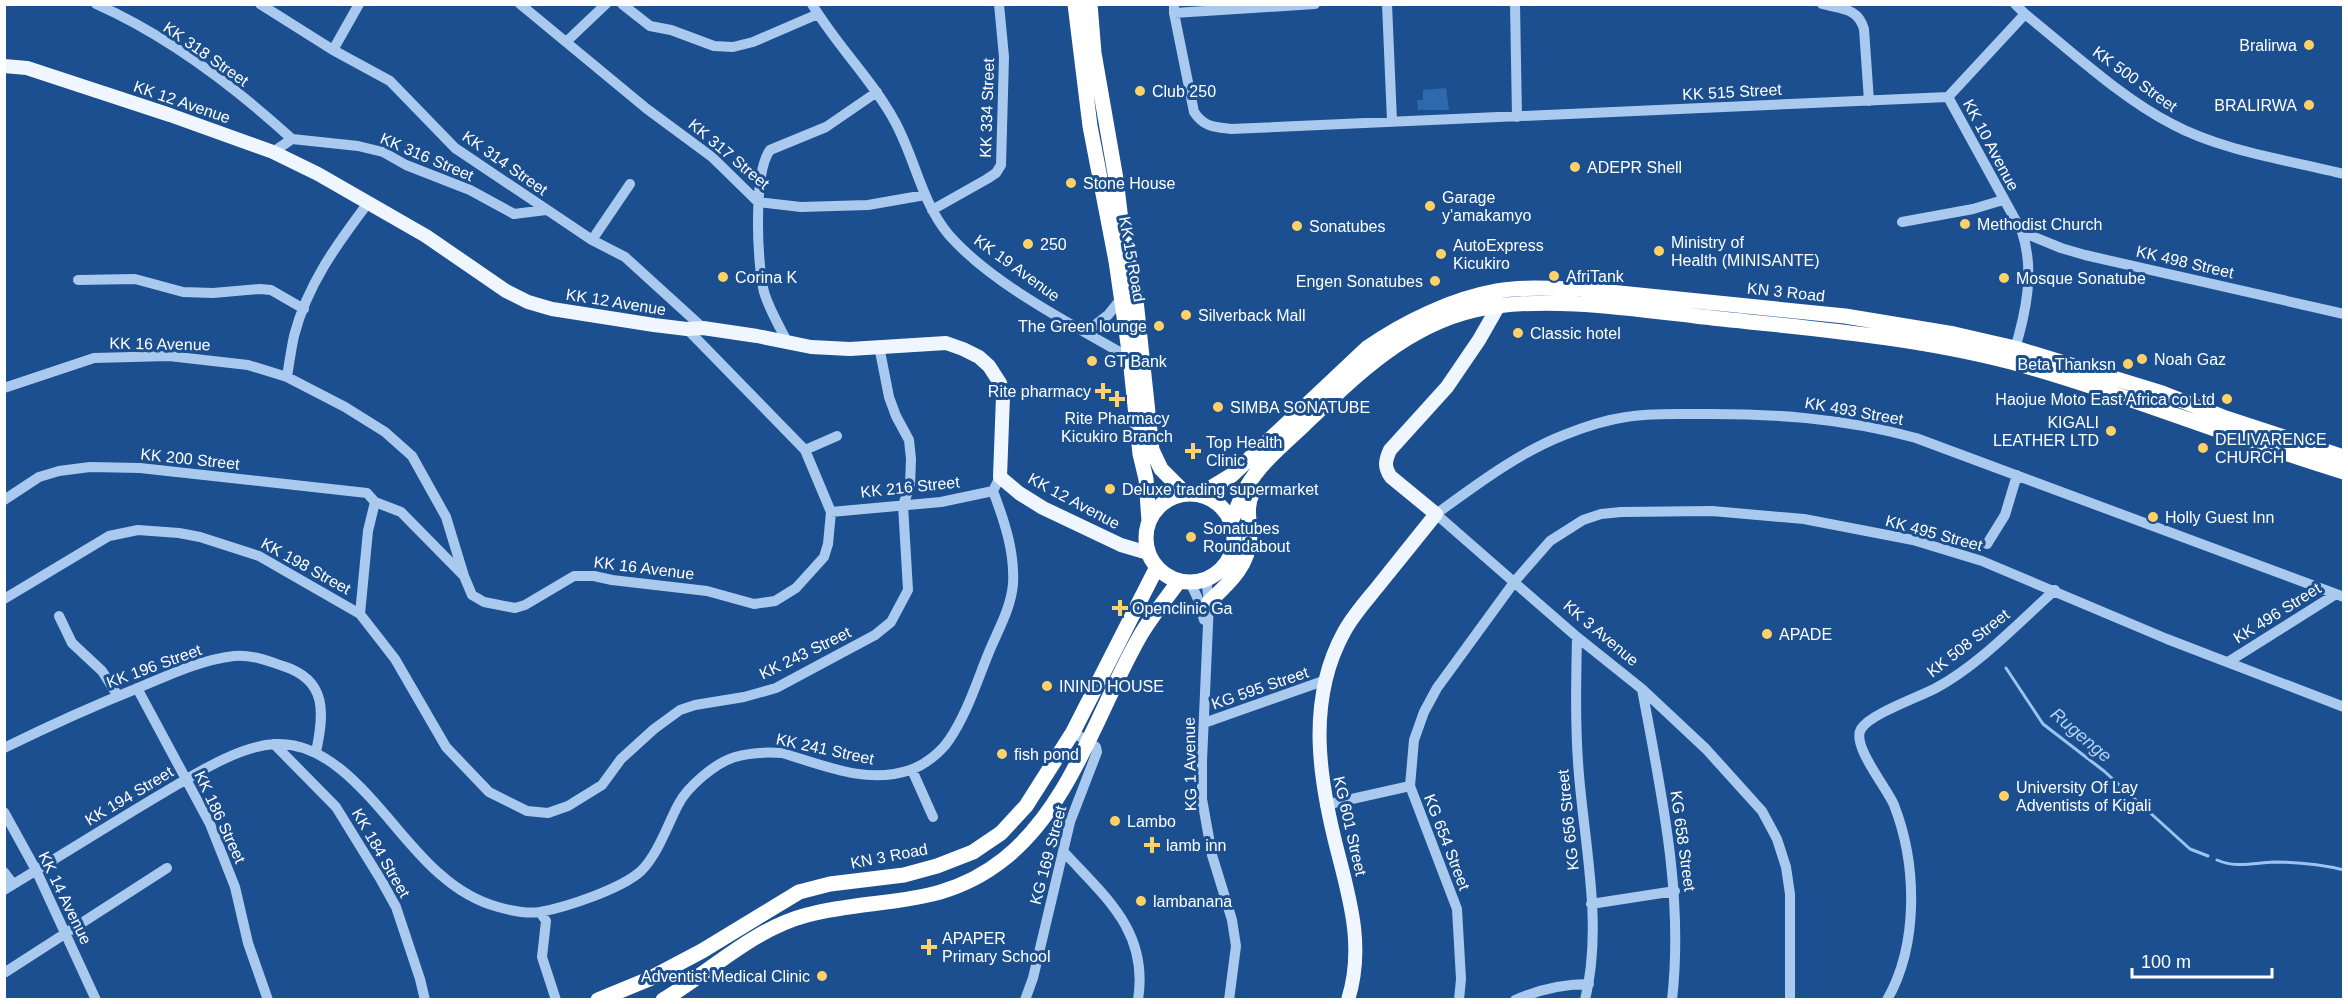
<svg xmlns="http://www.w3.org/2000/svg" width="2348" height="1004" font-family="Helvetica,sans-serif">
  <style>
    .green { fill: #2e69ad }
    .lines { fill: none; stroke-linecap: round; stroke-linejoin: round }
    .stream { stroke: #9cc4f0; stroke-width: 3 }
    .minor { stroke: #a9c9ee; stroke-width: 10 }
    .major { stroke: #f0f6ff; stroke-width: 14 }
    .highway { stroke: #fff; stroke-width: 15 }
    .poi-dot { fill: #ffd166; stroke: #1b4f8f; stroke-width: 2 }
    .labels { text-anchor: middle; dominant-baseline: central; stroke-width: 6; stroke-linejoin: round; paint-order: stroke }
    .poi-label { font-size: 16px; fill: #fff; stroke: #1b4f8f; text-anchor: start }
    .street-label { font-size: 16px; fill: #fff; stroke: #1b4f8f }
    .water-label { font-size: 18px; font-style: italic; fill: #b5d3f5; stroke: #1b4f8f }
  </style>
  <rect width="100%" height="100%" fill="#1b4f8f"/>
  <path class="green" d="M1446 88 1449 110H1418L1417 100H1423V90Z"/>
  <g class="lines">
    <path class="stream" d="M2006 668 2043 724 2104 771 2190 849 2208 856
      M2217 860C2234 868 2254 863 2273 862 2297 862 2320 864 2344 870"/>
    <path class="minor" d="M96 4C166 35 236 88 292 139
      M260 4 333 50 390 81 455 148 592 240 625 257 703 328
      M520 4 647 109 712 157 758 202 801 207 868 205 925 195
      M622 4 650 26 671 30 714 46 733 47 753 42 818 14
      M812 4C836 45 871 78 894 120 915 157 921 202 949 235 993 285 1073 325 1130 358
      M1174 4V13L1315 4
      M1387 4 1392 121
      M1515 4 1517 117
      M1822 4C1842 9 1858 8 1864 29L1869 101
      M1174 13 1194 112C1204 127 1214 127 1231 129L1948 97
      M2025 14C2070 50 2121 98 2172 124 2222 151 2288 160 2344 174
      M566 42 606 4
      M333 50 359 4
      M292 139 358 146 383 152 406 165 470 190 514 214 546 210
      M273 152 292 139
      M932 210 987 179 996 173 1001 165 1004 57 999 4
      M1902 222 1973 209 2003 200
      M2022 232 2061 248 2085 255 2344 314
      M592 240 630 184
      M78 280 135 279 183 292 213 293 260 289 271 290 304 309
      M1086 332 1108 315 1121 299
      M788 343C779 326 769 309 764 292 757 264 753 173 770 150L826 127 877 92
      M2014 352C2026 313 2035 271 2022 232L1948 97 2025 14 2015 4
      M287 377C289 364 291 350 294 336 307 285 337 244 368 203
      M4 388 94 358 169 356 248 365 287 377 345 407 385 432 412 456 446 517 464 576 472 595 484 602 515 608 525 605 574 576H594L612 580 707 591 754 604 775 601 796 588 824 557 828 544 831 512 805 450 687 329
      M805 450 837 436
      M4 500 39 477 59 471 90 467 140 468 367 493 375 502 401 512 463 575
      M831 512 941 502 993 491
      M1987 544 2005 515 2017 475
      M1206 579 1209 602 1202 761V799L1212 855 1232 920 1236 946 1229 1000
      M1190 582 1198 599 1204 620
      M4 599 109 536 138 530 179 533 200 537 259 556 360 614 395 659 446 747 489 792 527 811 548 813 568 806 602 785 621 759 654 729 680 710 695 705 744 697 776 688 875 635 891 622 908 590 903 505 910 486 911 459 909 440 896 416 889 397 879 346
      M360 614 368 531 375 502
      M59 616 72 643 102 671 118 696
      M1577 637C1576 683 1575 729 1579 775 1585 848 1603 927 1585 1000
      M2228 662 2336 594
      M137 688 210 824 235 887 248 943 268 1000
      M1642 689C1661 792 1684 894 1672 1000
      M1204 723 1326 680
      M274 744 336 807 381 880 396 907 420 979 425 1000
      M4 748C49 726 93 706 138 688 169 675 200 660 234 656 250 654 268 661 283 666 328 680 324 714 316 752
      M912 770 933 817
      M1325 805 1410 786
      M4 812 36 870 96 1000
      M1063 851C1105 897 1149 931 1138 1000
      M4 872 13 884
      M4 890C57 858 109 825 163 793 194 775 238 746 275 744 345 740 393 836 441 875 458 890 476 901 498 907 512 911 526 914 540 912 567 907 621 889 641 871 658 854 667 826 678 805 687 787 715 763 735 757 749 753 767 752 782 753 823 765 867 785 910 770 925 765 941 752 949 740 967 714 977 681 989 652 998 630 1011 608 1013 584 1015 552 1004 520 993 491L1000 477
      M1591 904 1675 891
      M540 912 546 921 542 957 556 1000
      M4 973 167 868
      M1025 1000 1033 978 1070 822 1097 752 1096 747 1073 732
      M1459 1000 1461 979 1457 909 1410 786 1414 740 1424 712 1437 688 1515 581 1550 541 1583 520 1601 514 1621 512 1712 511 1804 519 1913 540 1982 561 2167 639 2344 707
      M1515 1000C1540 989 1562 984 1589 984
      M1790 1000V894L1786 867 1777 839 1762 811 1706 749 1642 689 1577 637 1436 514C1476 485 1518 453 1564 435 1584 427 1605 420 1626 417 1648 413 1672 414 1694 414 1770 413 1843 418 1916 438L2344 597
      M1887 1000C1919 944 1917 864 1894 805 1887 788 1851 745 1861 729 1870 714 1919 697 1936 688 1980 664 2018 623 2055 590"/>
    <path class="major" d="M4 66 27 68 170 115 273 152 318 174 426 236 506 291 528 302 552 309 654 325 687 329 703 328 757 336 811 347 850 349 946 343 963 349 979 357 989 366 1000 383 1003 396 1000 477 1019 493 1043 508 1121 545 1148 553
      M1348 1000C1364 949 1351 903 1338 853 1319 780 1306 701 1344 632 1353 615 1367 600 1379 585 1398 561 1417 538 1436 514L1391 477C1384 467 1385 461 1390 450L1447 387 1479 340 1499 305"/>
    <path class="highway" d="M1075 4 1090 126 1116 261 1130 358 1140 454 1146 479 1149 521
      M1090 4 1094 53 1116 179 1122 229 1135 291 1152 450 1161 469 1186 494
      M1146 538a44 44 0 1 1 88 0a44 44 0 1 1-88 0Z
      M1199 495 1232 475 1367 348C1404 322 1452 299 1497 291 1524 286 1553 289 1580 289L1845 316 1954 334 2015 348 2162 393 2223 417 2344 457
      M1231 522C1236 511 1240 499 1246 488 1260 463 1284 444 1304 425 1354 377 1405 326 1475 310 1539 295 1629 308 1695 316 1800 328 1908 335 2011 362 2123 393 2232 438 2344 472
      M1209 602C1228 584 1249 566 1250 537 1250 521 1245 507 1253 492
      M598 1000 649 979 702 951 799 892 830 884 904 875 937 866 973 852 1001 833 1026 806 1073 732 1157 567
      M663 1000C710 972 753 929 807 915 879 896 940 910 1004 859 1072 805 1098 709 1140 636 1151 617 1166 599 1179 581"/>
  </g>
  <g class="poi-dot">
    <circle cx="2309" cy="45" r="6"/>
    <circle cx="1140" cy="91" r="6"/>
    <circle cx="2309" cy="105" r="6"/>
    <circle cx="1575" cy="167" r="6"/>
    <circle cx="1071" cy="183" r="6"/>
    <circle cx="1430" cy="206" r="6"/>
    <circle cx="1965" cy="224" r="6"/>
    <circle cx="1297" cy="226" r="6"/>
    <circle cx="1028" cy="244" r="6"/>
    <circle cx="1659" cy="251" r="6"/>
    <circle cx="1441" cy="254" r="6"/>
    <circle cx="1554" cy="276" r="6"/>
    <circle cx="723" cy="277" r="6"/>
    <circle cx="2004" cy="278" r="6"/>
    <circle cx="1435" cy="281" r="6"/>
    <circle cx="1186" cy="315" r="6"/>
    <circle cx="1159" cy="326" r="6"/>
    <circle cx="1518" cy="333" r="6"/>
    <circle cx="2142" cy="359" r="6"/>
    <circle cx="1092" cy="361" r="6"/>
    <circle cx="2128" cy="364" r="6"/>
    <path d="M1100 382h6v6h6v6h-6v6h-6v-6h-6v-6h6z"/>
    <path d="M1114 390h6v6h6v6h-6v6h-6v-6h-6v-6h6z"/>
    <circle cx="2227" cy="399" r="6"/>
    <circle cx="1218" cy="407" r="6"/>
    <circle cx="2111" cy="431" r="6"/>
    <circle cx="2203" cy="448" r="6"/>
    <path d="M1190 442h6v6h6v6h-6v6h-6v-6h-6v-6h6z"/>
    <circle cx="1110" cy="489" r="6"/>
    <circle cx="2153" cy="517" r="6"/>
    <circle cx="1191" cy="537" r="6"/>
    <path d="M1117 599h6v6h6v6h-6v6h-6v-6h-6v-6h6z"/>
    <circle cx="1767" cy="634" r="6"/>
    <circle cx="1047" cy="686" r="6"/>
    <circle cx="1002" cy="754" r="6"/>
    <circle cx="2004" cy="796" r="6"/>
    <circle cx="1115" cy="821" r="6"/>
    <path d="M1149 836h6v6h6v6h-6v6h-6v-6h-6v-6h6z"/>
    <circle cx="1141" cy="901" r="6"/>
    <path d="M926 938h6v6h6v6h-6v6h-6v-6h-6v-6h6z"/>
    <circle cx="822" cy="976" r="6"/>
  </g>
  <g class="labels">
    <g class="poi-label">
      <text x="2297" y="45" text-anchor="end">Bralirwa</text>
      <text x="1152" y="91">Club 250</text>
      <text x="2297" y="105" text-anchor="end">BRALIRWA</text>
      <text x="1587" y="167">ADEPR Shell</text>
      <text x="1083" y="183">Stone House</text>
      <text x="1442" y="197">Garage<tspan x="1442" dy="18">y'amakamyo</tspan></text>
      <text x="1977" y="224">Methodist Church</text>
      <text x="1309" y="226">Sonatubes</text>
      <text x="1671" y="242">Ministry of<tspan x="1671" dy="18">Health (MINISANTE)</tspan></text>
      <text x="1040" y="244">250</text>
      <text x="1453" y="245">AutoExpress<tspan x="1453" dy="18">Kicukiro</tspan></text>
      <text x="1566" y="276">AfriTank</text>
      <text x="735" y="277">Corina K</text>
      <text x="2016" y="278">Mosque Sonatube</text>
      <text x="1423" y="281" text-anchor="end">Engen Sonatubes</text>
      <text x="1198" y="315">Silverback Mall</text>
      <text x="1147" y="326" text-anchor="end">The Green lounge</text>
      <text x="1530" y="333">Classic hotel</text>
      <text x="2154" y="359">Noah Gaz</text>
      <text x="1104" y="361">GT Bank</text>
      <text x="2116" y="364" text-anchor="end">Beta Thanksn</text>
      <text x="1091" y="391" text-anchor="end">Rite pharmacy</text>
      <text x="2215" y="399" text-anchor="end">Haojue Moto East Africa co Ltd</text>
      <text x="1230" y="407">SIMBA SONATUBE</text>
      <text x="1117" y="418" text-anchor="middle">Rite Pharmacy<tspan x="1117" dy="18">Kicukiro Branch</tspan></text>
      <text x="2099" y="422" text-anchor="end">KIGALI<tspan x="2099" dy="18">LEATHER LTD</tspan></text>
      <text x="2215" y="439">DELIVARENCE<tspan x="2215" dy="18">CHURCH</tspan></text>
      <text x="1206" y="442">Top Health<tspan x="1206" dy="18">Clinic</tspan></text>
      <text x="1122" y="489">Deluxe trading supermarket</text>
      <text x="2165" y="517">Holly Guest Inn</text>
      <text x="1203" y="528">Sonatubes<tspan x="1203" dy="18">Roundabout</tspan></text>
      <text x="1132" y="608">Openclinic Ga</text>
      <text x="1779" y="634">APADE</text>
      <text x="1059" y="686">ININD HOUSE</text>
      <text x="1014" y="754">fish pond</text>
      <text x="2016" y="787">University Of Lay<tspan x="2016" dy="18">Adventists of Kigali</tspan></text>
      <text x="1127" y="821">Lambo</text>
      <text x="1166" y="845">lamb inn</text>
      <text x="1153" y="901">lambanana</text>
      <text x="942" y="938">APAPER<tspan x="942" dy="18">Primary School</tspan></text>
      <text x="810" y="976" text-anchor="end">Adventist Medical Clinic</text>
    </g>
    <g class="street-label">
      <text transform="translate(206 54) rotate(35)">KK 318 Street</text>
      <text transform="translate(2135 79) rotate(36)">KK 500 Street</text>
      <text transform="translate(1732 92) rotate(-3)">KK 515 Street</text>
      <text transform="translate(182 102) rotate(19)">KK 12 Avenue</text>
      <text transform="translate(987 108) rotate(-88)">KK 334 Street</text>
      <text transform="translate(1991 145) rotate(62)">KK 10 Avenue</text>
      <text transform="translate(729 154) rotate(40)">KK 317 Street</text>
      <text transform="translate(427 157) rotate(23)">KK 316 Street</text>
      <text transform="translate(505 163) rotate(35)">KK 314 Street</text>
      <text transform="translate(1132 259) rotate(80)">KK 15 Road</text>
      <text transform="translate(2185 262) rotate(13)">KK 498 Street</text>
      <text transform="translate(1017 268) rotate(36)">KK 19 Avenue</text>
      <text transform="translate(1786 292) rotate(6)">KN 3 Road</text>
      <text transform="translate(616 302) rotate(9)">KK 12 Avenue</text>
      <text transform="translate(160 344) rotate(1)">KK 16 Avenue</text>
      <text transform="translate(1854 411) rotate(10)">KK 493 Street</text>
      <text transform="translate(190 459) rotate(6)">KK 200 Street</text>
      <text transform="translate(910 487) rotate(-6)">KK 216 Street</text>
      <text transform="translate(1074 501) rotate(28)">KK 12 Avenue</text>
      <text transform="translate(1934 533) rotate(15)">KK 495 Street</text>
      <text transform="translate(306 566) rotate(29)">KK 198 Street</text>
      <text transform="translate(644 568) rotate(7)">KK 16 Avenue</text>
      <text transform="translate(2277 613) rotate(-32)">KK 496 Street</text>
      <text transform="translate(1601 633) rotate(40)">KK 3 Avenue</text>
      <text transform="translate(1968 643) rotate(-38)">KK 508 Street</text>
      <text transform="translate(805 653) rotate(-26)">KK 243 Street</text>
      <text transform="translate(154 666) rotate(-20)">KK 196 Street</text>
      <text transform="translate(1260 688) rotate(-19)">KG 595 Street</text>
      <text transform="translate(825 749) rotate(12)">KK 241 Street</text>
      <text transform="translate(1190 764) rotate(-91)">KG 1 Avenue</text>
      <text transform="translate(129 796) rotate(-31)">KK 194 Street</text>
      <text transform="translate(220 817) rotate(65)">KK 186 Street</text>
      <text transform="translate(1568 820) rotate(-96)">KG 656 Street</text>
      <text transform="translate(1350 826) rotate(77)">KG 601 Street</text>
      <text transform="translate(1683 841) rotate(82)">KG 658 Street</text>
      <text transform="translate(1447 842) rotate(69)">KG 654 Street</text>
      <text transform="translate(381 853) rotate(60)">KK 184 Street</text>
      <text transform="translate(1048 855) rotate(-75)">KG 169 Street</text>
      <text transform="translate(889 856) rotate(-11)">KN 3 Road</text>
      <text transform="translate(65 898) rotate(64)">KK 14 Avenue</text>
    </g>
    <g class="water-label">
      <text transform="translate(2081 735) rotate(40)">Rugenge</text>
    </g>
  </g>
  <rect width="2348" height="1004" fill="none" stroke="#ffffff" stroke-width="12"/>
  <path d="M2132 968v9h140v-9" fill="none" stroke="#ffffff" stroke-width="3"/>
  <text x="2141" y="968" font-size="18" fill="#ffffff" stroke="#1b4f8f" stroke-width="4.5" paint-order="stroke">100 m</text>
</svg>
